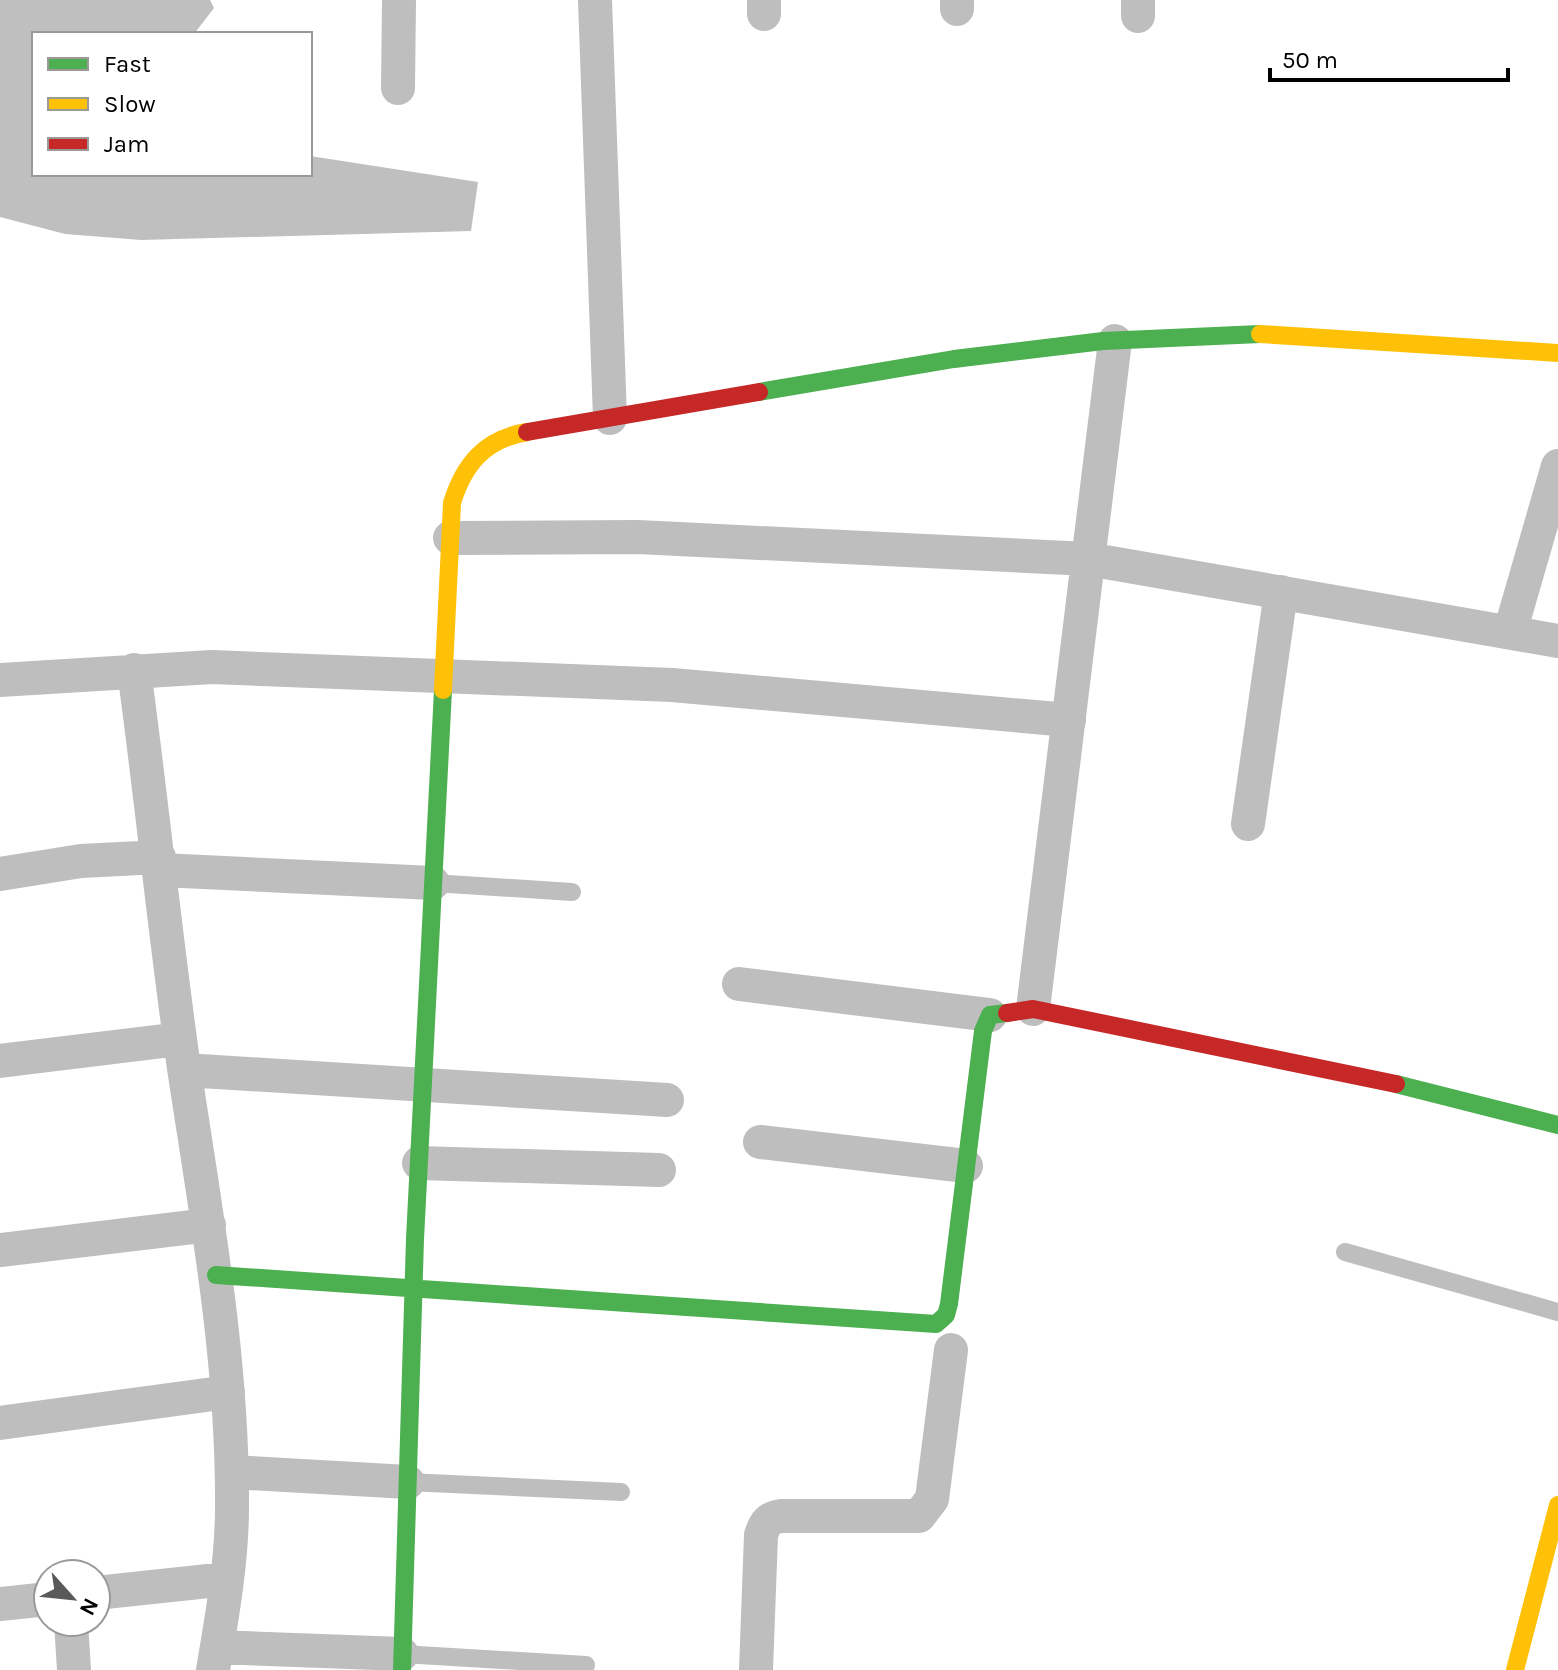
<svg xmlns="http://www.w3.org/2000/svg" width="1558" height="1670" font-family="Karla,sans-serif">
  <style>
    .water { fill: #bfbfbf }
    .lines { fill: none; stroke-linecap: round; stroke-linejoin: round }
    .lane { stroke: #bebebe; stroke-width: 18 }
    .street { stroke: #bebebe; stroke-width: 34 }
    .fast { stroke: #4caf50; stroke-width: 18 }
    .slow { stroke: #ffc107; stroke-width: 18 }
    .jam { stroke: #c62828; stroke-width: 18 }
  </style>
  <rect width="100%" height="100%" fill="#fff"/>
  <path class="water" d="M0 0H210L214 8 194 34H34V174H310V156L478 182 471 231 141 240 65 234 0 217Z"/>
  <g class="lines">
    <path class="lane" d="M433 883 572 892
      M1345 1252 1558 1312
      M408 1482 621 1492
      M402 1654 586 1665"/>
    <path class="street" d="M595 0 610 418
      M764 0V14
      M957 0V9
      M1138 16V0
      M398 88 399 0
      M450 538 638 537 1088 559 1558 641
      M1510 632 1558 466
      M134 670C152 803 165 935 184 1068 206 1214 233 1359 232 1507 232 1561 222 1617 213 1670
      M0 680 212 667 672 685 1069 720
      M1248 824 1281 592
      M161 870 433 883
      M0 874 81 861 159 857
      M739 984 990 1015
      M1033 1009 1115 341
      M0 1061 180 1039
      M185 1070 667 1100
      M760 1142 966 1166
      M419 1163 659 1170
      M0 1250 209 1225
      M0 1423 228 1392
      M232 1472 408 1482
      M96 1593 227 1579
      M0 1604 48 1599
      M71 1622 74 1670
      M217 1647 402 1654
      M756 1670 761 1535C765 1523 768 1518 781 1516H919L932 1499 951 1350"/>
    <path class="fast" d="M759 392 954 359 1103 341 1260 334
      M1396 1084 1558 1125
      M216 1275 936 1324 946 1315 949 1304 983 1031 990 1015 1007 1013
      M402 1670 415 1239 443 690"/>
    <path class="slow" d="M1260 334 1558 353
      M443 690 452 503C464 464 485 439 527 432
      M1515 1670 1558 1505"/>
    <path class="jam" d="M527 432 759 392
      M1007 1013 1033 1009 1396 1084"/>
  </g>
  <rect x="32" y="32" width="280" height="144" fill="#ffffff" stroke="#999999" stroke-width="2"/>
  <rect x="48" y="58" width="40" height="12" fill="#4caf50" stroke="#999999" stroke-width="2"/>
  <text x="104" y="72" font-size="24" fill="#000000">Fast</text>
  <rect x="48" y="98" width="40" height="12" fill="#ffc107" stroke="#999999" stroke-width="2"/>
  <text x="104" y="112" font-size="24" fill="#000000">Slow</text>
  <rect x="48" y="138" width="40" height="12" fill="#c62828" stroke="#999999" stroke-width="2"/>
  <text x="104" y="152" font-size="24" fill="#000000">Jam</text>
  <g transform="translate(72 1598) rotate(117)"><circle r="38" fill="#ffffff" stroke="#999999" stroke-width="2"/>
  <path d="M0-6L14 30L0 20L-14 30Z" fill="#595959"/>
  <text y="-12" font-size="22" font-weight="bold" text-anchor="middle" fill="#000000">N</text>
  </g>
  <path d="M1270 68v12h238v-12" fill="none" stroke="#000000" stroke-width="4"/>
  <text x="1282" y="68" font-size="24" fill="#000000" stroke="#ffffff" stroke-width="6" paint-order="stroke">50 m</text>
</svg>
